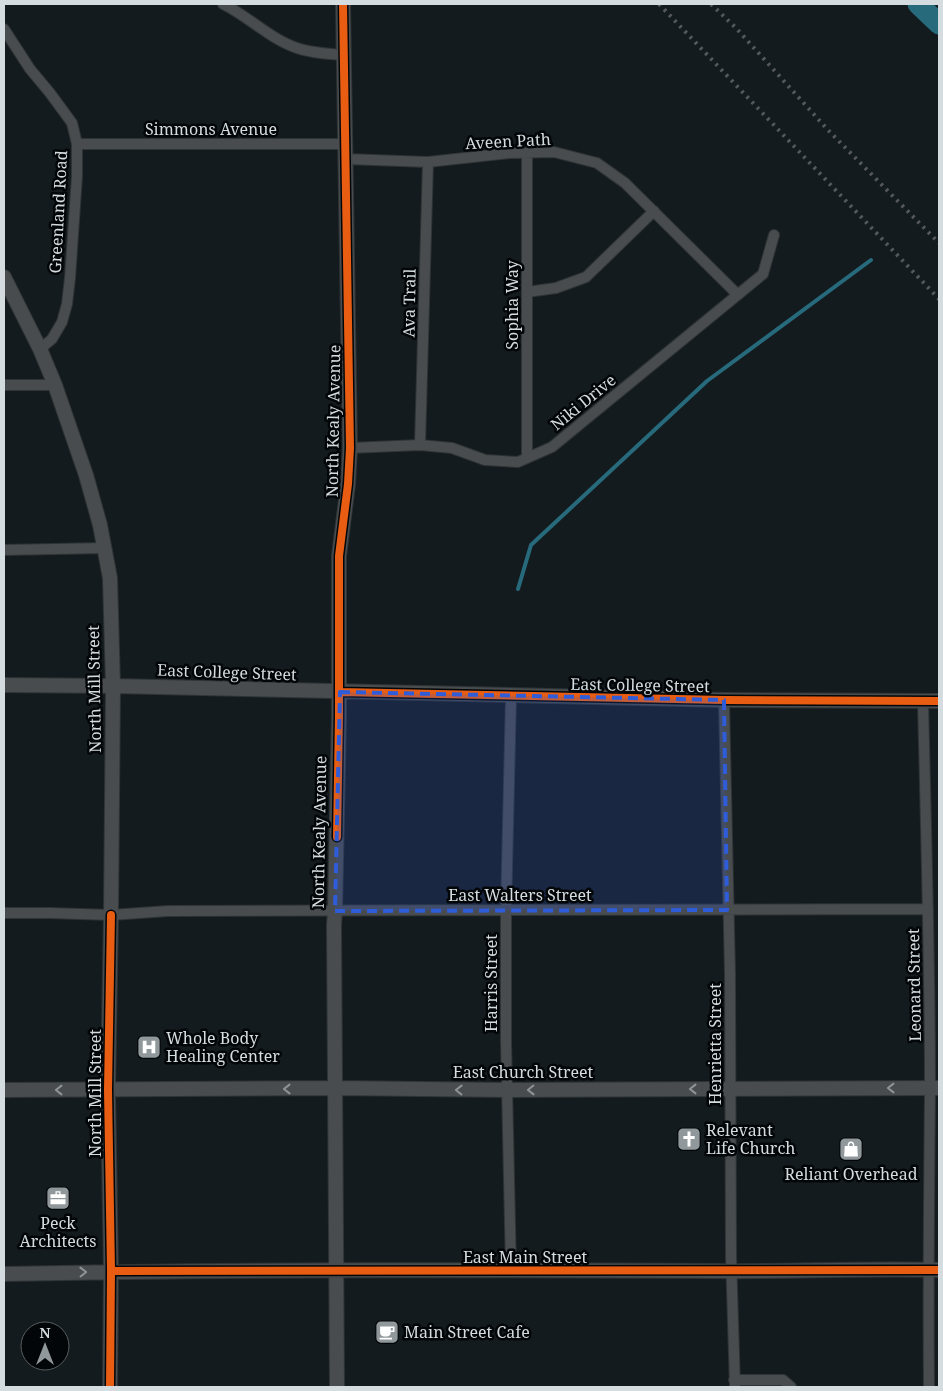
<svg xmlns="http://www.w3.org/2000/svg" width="943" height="1391" font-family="'Noto Serif',serif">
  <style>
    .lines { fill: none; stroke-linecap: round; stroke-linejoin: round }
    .stream { stroke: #276a7c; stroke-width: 4 }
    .river { stroke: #276a7c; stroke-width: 21 }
    .street-casing { stroke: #2f3436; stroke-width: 12 }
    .secondary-casing { stroke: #2f3436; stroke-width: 16 }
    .street { stroke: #484c4e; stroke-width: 10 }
    .secondary { stroke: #484c4e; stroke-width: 14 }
    .rail { stroke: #55595b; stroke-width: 4; stroke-dasharray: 2.5 5; stroke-linecap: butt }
    .cycleway-casing { stroke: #030608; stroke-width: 11 }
    .cycleway { stroke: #e95d12; stroke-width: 8 }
    .oneway { stroke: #8e9496 }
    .marked { fill: #2f5cd9; fill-opacity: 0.2; stroke: #2f5cd9; stroke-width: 4; stroke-dasharray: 10 6; stroke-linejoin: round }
    .labels { text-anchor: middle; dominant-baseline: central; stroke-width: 5; stroke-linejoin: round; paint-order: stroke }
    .street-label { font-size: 16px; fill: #d4dcdf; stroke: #030608 }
    .poi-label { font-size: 16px; fill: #d4dcdf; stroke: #030608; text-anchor: start }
  </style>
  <rect width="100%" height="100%" fill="#141b1e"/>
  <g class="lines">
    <path class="stream" d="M518 589 531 545 707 381 871 260"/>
    <path class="river" d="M918 4 939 24"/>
    <g class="street-casing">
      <path id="street" d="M223 4C248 16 270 39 297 48 312 53 328 54 344 55
        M4 29 30 69 50 93 72 123 77 144V176L70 278 67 304 62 322 52 339 40 349
        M77 144H345
        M527 153V458
        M346 159 428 162 510 153 554 152 597 163 625 183 738 295
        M527 292 556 288 586 277 654 211
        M4 385H55
        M420 445 428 162
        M350 448 420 445 452 448 485 460 518 462 552 447 763 274 774 235
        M4 550 105 548
        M511 696 506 911V1041L511 1270
        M724 700 730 974 731 1256 735 1387
        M923 701C926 830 930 960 930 1089 929 1189 928 1288 929 1387
        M4 913H50L111 915 168 911 928 909
        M734 1380H783L791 1387"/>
    </g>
    <g class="secondary-casing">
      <path id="secondary" d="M4 277 40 349 55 385 86 475 100 525 110 578 113 686 111 915 108 1090 111 1271 110 1387
        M4 685 113 686 724 700 939 701
        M4 1090 335 1088 508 1090 939 1088
        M4 1274C240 1269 477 1270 714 1271 789 1272 864 1268 939 1270
        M337 1387 334 925 335 911 339 715V556L348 484 350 448 343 4"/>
    </g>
    <use href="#street" class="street"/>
    <use href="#secondary" class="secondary"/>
    <path class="rail" d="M659 4 939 299
      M711 4 736 28 828 130 939 243"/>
    <g class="cycleway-casing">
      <path id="cycleway" d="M340 692 724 700 939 701
        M337 837 339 715V556L348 484 350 448 343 4
        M111 1271 939 1270
        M110 1387 111 1271 108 1090 111 915"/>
    </g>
    <use href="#cycleway" class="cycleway"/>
  </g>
  <defs><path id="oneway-chevron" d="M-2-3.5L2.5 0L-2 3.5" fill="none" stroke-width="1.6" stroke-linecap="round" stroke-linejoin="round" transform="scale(1.25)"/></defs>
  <g class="oneway">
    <use href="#oneway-chevron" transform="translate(891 1088) rotate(180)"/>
    <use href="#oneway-chevron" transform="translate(287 1089) rotate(180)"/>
    <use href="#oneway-chevron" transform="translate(693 1089) rotate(-180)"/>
    <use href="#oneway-chevron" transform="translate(59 1090) rotate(-180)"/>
    <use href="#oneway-chevron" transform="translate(459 1090) rotate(-179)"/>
    <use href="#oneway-chevron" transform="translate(531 1090) rotate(179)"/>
    <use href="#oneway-chevron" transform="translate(83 1272) rotate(-1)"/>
  </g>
  <path class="marked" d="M340 692 724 700 727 910 335 911Z"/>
  <defs>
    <g id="hospital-square" transform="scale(1.25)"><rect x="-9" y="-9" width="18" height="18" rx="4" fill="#91989b" stroke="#030608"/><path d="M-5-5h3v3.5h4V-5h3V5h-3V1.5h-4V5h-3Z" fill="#fff"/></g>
    <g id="church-square" transform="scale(1.25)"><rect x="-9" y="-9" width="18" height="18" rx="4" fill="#91989b" stroke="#030608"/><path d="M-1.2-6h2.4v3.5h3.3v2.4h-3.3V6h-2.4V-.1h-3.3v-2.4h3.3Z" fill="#fff"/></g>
    <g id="shop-square" transform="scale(1.25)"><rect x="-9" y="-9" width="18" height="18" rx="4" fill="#91989b" stroke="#030608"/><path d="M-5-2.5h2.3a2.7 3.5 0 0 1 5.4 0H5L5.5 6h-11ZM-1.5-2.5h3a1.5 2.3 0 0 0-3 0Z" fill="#fff"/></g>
    <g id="office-square" transform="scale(1.25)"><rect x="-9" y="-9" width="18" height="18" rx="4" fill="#91989b" stroke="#030608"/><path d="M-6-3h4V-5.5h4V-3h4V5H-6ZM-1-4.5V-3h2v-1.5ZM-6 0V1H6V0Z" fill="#fff"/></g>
    <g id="cafe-square" transform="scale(1.25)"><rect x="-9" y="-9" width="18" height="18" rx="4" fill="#91989b" stroke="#030608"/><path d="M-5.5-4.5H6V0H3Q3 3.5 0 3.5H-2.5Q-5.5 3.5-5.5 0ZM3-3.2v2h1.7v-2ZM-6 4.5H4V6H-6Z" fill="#fff"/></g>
  </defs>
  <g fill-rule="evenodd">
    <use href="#hospital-square" x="149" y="1047"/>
    <use href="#church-square" x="689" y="1139"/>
    <use href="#shop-square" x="851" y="1149"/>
    <use href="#office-square" x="58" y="1198"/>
    <use href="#cafe-square" x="387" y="1332"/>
  </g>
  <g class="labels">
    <g class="street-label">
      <text x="211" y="129">Simmons Avenue</text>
      <text transform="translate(508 141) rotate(-3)">Aveen Path</text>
      <text transform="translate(58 212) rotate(-87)">Greenland Road</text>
      <text transform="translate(409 303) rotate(-89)">Ava Trail</text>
      <text transform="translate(512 305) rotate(-90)">Sophia Way</text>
      <text transform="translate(583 402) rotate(-39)">Niki Drive</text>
      <text transform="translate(333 421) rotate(-89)">North Kealy Avenue</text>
      <text transform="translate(227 672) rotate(2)">East College Street</text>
      <text transform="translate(640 685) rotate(1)">East College Street</text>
      <text transform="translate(94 689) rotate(-91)">North Mill Street</text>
      <text transform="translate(319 832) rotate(-89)">North Kealy Avenue</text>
      <text x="520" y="895">East Walters Street</text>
      <text transform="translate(491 983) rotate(-90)">Harris Street</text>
      <text transform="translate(914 985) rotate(-91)">Leonard Street</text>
      <text transform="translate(715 1044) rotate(-90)">Henrietta Street</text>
      <text x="523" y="1072">East Church Street</text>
      <text transform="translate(95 1093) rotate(-90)">North Mill Street</text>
      <text x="525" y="1257">East Main Street</text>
    </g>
    <g class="poi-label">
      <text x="166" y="1038">Whole Body<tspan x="166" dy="18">Healing Center</tspan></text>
      <text x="706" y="1130">Relevant<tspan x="706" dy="18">Life Church</tspan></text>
      <text x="851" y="1174" text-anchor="middle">Reliant Overhead</text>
      <text x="58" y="1223" text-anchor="middle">Peck<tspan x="58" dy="18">Architects</tspan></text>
      <text x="404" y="1332">Main Street Cafe</text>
    </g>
  </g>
  <rect width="943" height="1391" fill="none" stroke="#d4dcdf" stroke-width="10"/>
  <g transform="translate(45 1346)"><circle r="24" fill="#030608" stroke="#575c5e"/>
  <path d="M0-4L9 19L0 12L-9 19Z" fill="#91989b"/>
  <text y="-8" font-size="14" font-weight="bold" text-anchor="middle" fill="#d4dcdf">N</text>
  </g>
</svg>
